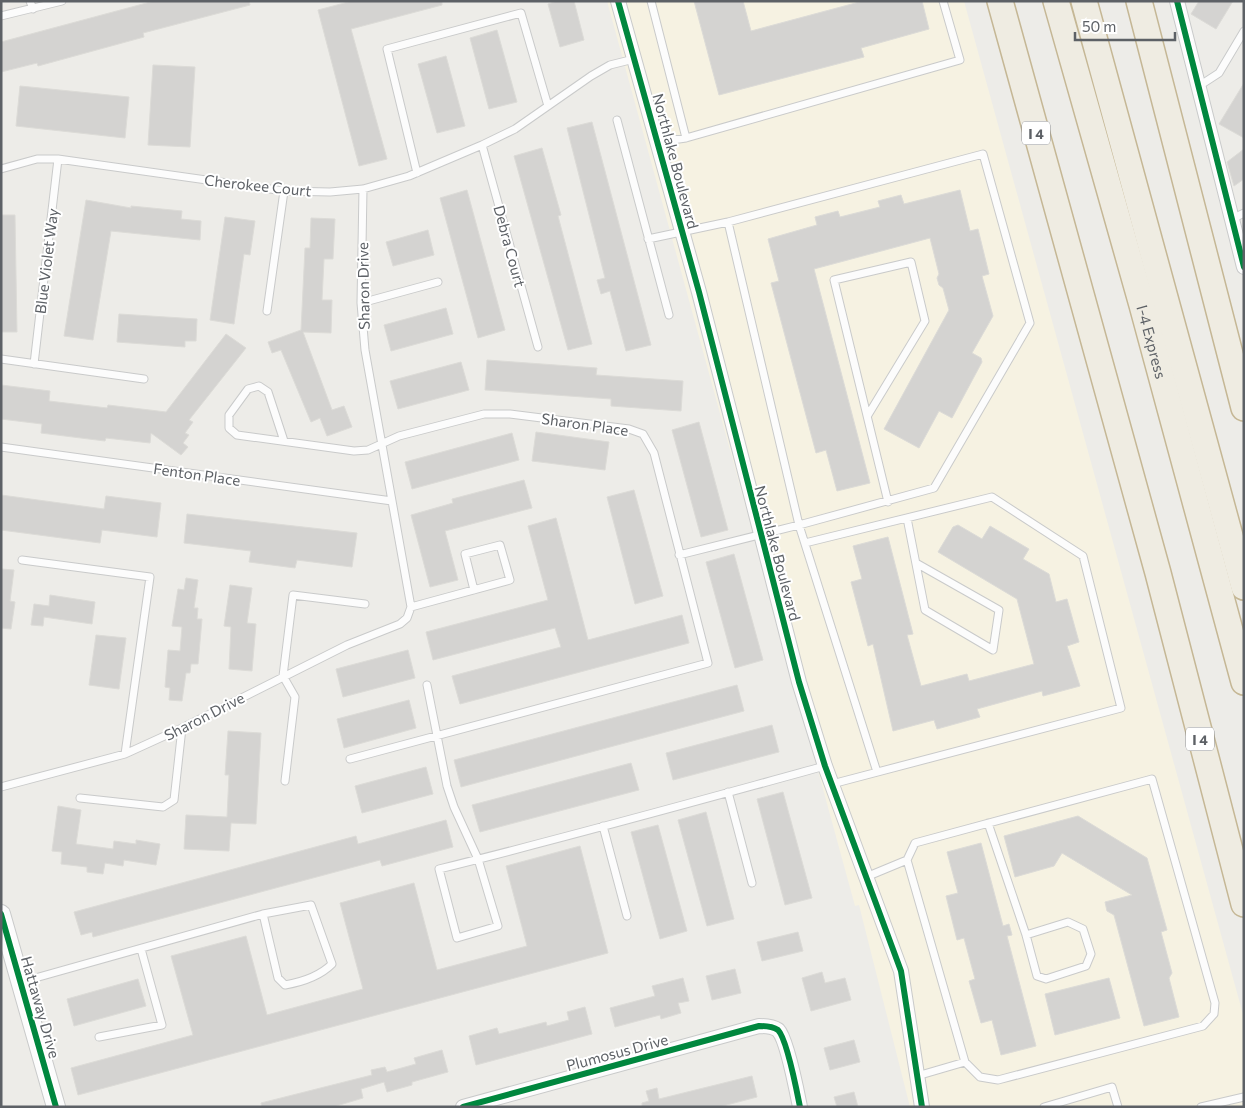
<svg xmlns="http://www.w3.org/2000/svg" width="1245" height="1108" font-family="Commissioner,sans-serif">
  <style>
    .commercial { fill: #f6f2e2 }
    .building { fill: #d4d3d1; stroke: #dcdbd7 }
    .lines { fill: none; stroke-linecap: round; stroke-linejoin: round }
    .service-casing { stroke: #c9caca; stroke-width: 9 }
    .minor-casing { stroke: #c9caca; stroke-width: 16 }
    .tertiary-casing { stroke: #c9caca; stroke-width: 20 }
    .motorway-casing { stroke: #c5b795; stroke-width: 28 }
    .service { stroke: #fcfcfc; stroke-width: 7 }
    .minor { stroke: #fcfcfc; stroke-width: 14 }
    .tertiary { stroke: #fcfcfc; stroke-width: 18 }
    .motorway { stroke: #efece2; stroke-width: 25 }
    .cycleway-casing { stroke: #fff; stroke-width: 9 }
    .cycleway { stroke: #00873e; stroke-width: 6 }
    .labels { text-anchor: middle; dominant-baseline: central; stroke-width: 4; stroke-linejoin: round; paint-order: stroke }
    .shield { fill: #fff; stroke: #8e9094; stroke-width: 1 }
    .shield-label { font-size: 14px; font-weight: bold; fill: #5d6166 }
    .street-label { font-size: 15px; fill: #5d6166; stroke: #fff }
  </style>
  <rect width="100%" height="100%" fill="#edece8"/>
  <path class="commercial" d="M607 1H611L652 144 747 512Z
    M625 1H964L1244 1018V1107H929L907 968 832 764 805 680 705 290Z
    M806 727 894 973 915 1107H910L859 905 855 906Z"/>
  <path class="building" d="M154 1H249L250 5 143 33 144 37 38 66 37 63 1 72V42Z
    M352 1H442V5L351 29 387 159 359 166 318 10Z
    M557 1H574L584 40 560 47 548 4Z
    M694 1H743L751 31 863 1H922L929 29 861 48 864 57 719 95Z
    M1199 1H1233L1216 29 1191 14Z
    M497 30 517 102 489 109 470 38Z
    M446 56 465 126 437 133 418 64Z
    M153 65 195 67 190 147 148 145Z
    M1244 83V138L1219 124Z
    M20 86 129 97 125 138 16 126Z
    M592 122 651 345 626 351 610 291 601 294 597 280 605 278 567 128Z
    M542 148 561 215 558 216 592 344 568 350 514 156Z
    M1244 149V179L1234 186 1227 162Z
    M467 190 505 330 478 338 440 198Z
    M960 190 970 231 978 229 989 274 982 276 993 316 972 353 981 358 982 362 952 418 939 411 919 448 884 429 949 310 943 288 939 285 937 278 939 274 930 238 814 269 870 483 837 491 826 450 816 453 771 283 779 281 768 239 817 225 815 217 838 211 840 217 880 207 878 201 901 195 904 204Z
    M86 200 131 208V206L182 211 181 219 201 221 200 240 111 231 93 340 64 336Z
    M1 215H15L17 332H1Z
    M225 217 255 221 250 255 244 254 234 324 210 320Z
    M311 218 335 219 333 259H324L322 300H332L331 333 303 332 332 410 344 406 352 427 327 436 320 418 311 422 281 350 272 353 268 342 301 330 305 248H310Z
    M428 230 434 255 393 266 386 242Z
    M446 308 453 334 391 351 384 325Z
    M119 314 197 319 196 341H185V347L117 342Z
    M226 334 246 348 189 420 193 422 185 433 189 435 183 443 188 447 181 455 151 433 150 443 106 438 105 441 41 433 42 424 1 419V385L50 391 49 401 107 408 108 405 166 412Z
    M487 360 597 368 596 375 683 381 681 411 611 406V399L485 390Z
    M461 362 469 390 398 409 390 381Z
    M699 422 728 530 701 537 672 430Z
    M536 432 609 442 605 470 532 461Z
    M512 433 519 460 412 489 405 462Z
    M524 480 532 508 445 531 458 580 430 587 411 515 453 503 452 499Z
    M634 490 663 596 635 604 607 497Z
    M1 495 104 509 106 496 161 503 157 537 102 530 100 543 1 530Z
    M187 514 357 533 352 567 297 560 295 568 249 562 251 551 184 543Z
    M556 518 588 640 682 615 689 643 460 704 452 676 561 647 555 628 433 660 426 632 548 600 528 526Z
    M958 525 982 539 990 526 1029 549 1023 559 1049 574 1056 602 1067 599 1079 642 1067 646 1080 686 1043 696 1042 691 977 709 980 717 937 729 934 720 893 731 873 644 868 646 851 582 862 579 853 546 888 537 913 634 907 635 921 686 967 674 969 681 1034 664 1017 599 938 552 953 527Z
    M734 554 763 660 735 668 706 562Z
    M1 569 14 570 10 601 15 602 11 629 1 628Z
    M186 578 198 580 194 608H198L197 619H202L198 664H191L190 673H186L182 701 169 700 170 688 165 687 168 650 180 651 182 627 172 626 178 589 184 590Z
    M230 585 252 588 247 623 256 624 252 671 229 669 231 627 224 626Z
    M50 595 95 602 92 624 44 617 43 626 31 625 34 604 49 606Z
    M96 635 126 638 119 689 89 685Z
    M408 650 415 678 343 697 336 669Z
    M737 685 744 711 461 787 454 760Z
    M409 700 416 728 344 748 337 719Z
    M772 725 779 752 673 780 666 753Z
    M228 731 261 733 256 824 231 823 229 851 184 849 186 815 227 817 229 775H225Z
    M631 763 639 790 480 832 472 805Z
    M426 767 433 794 362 813 355 786Z
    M783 792 812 898 785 905 757 799Z
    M58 806 81 810 76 844 113 849 114 841 136 844V840L160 844 156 865 124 860 123 866 105 863 103 874 87 872V867L61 864 62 852 52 851Z
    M706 812 734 919 707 926 678 820Z
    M1078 816 1147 858 1167 930 1161 932 1172 973 1169 978 1179 1017 1144 1026 1114 915 1107 911 1105 902 1132 895 1062 853 1054 866 1015 877 1004 836Z
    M446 820 453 847 382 866 380 860 93 937 92 932 81 935 74 912 356 836 358 844Z
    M658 825 687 931 660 939 631 832Z
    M981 843 1003 926 1009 924 1012 935 1007 936 1036 1046 1001 1055 992 1020 981 1023 969 981 975 979 964 938 957 940 946 896 958 893 947 852Z
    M580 846 608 953 78 1095 71 1068 193 1035 171 956 246 936 267 1015 363 989 340 903 414 883 437 970 527 946 506 866Z
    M798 932 803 951 762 961 757 942Z
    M735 969 741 993 712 1000 706 976Z
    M822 972 825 983 845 978 851 1000 811 1011 802 978Z
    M683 978 689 1001 678 1003 681 1013 661 1019 660 1015 615 1027 610 1008 655 996 652 986Z
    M1109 978 1120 1018 1055 1035 1045 994Z
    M138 979 146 1006 74 1026 67 999Z
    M585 1007 592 1034 476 1065 469 1036 497 1028 499 1034 546 1022 547 1026 569 1020 567 1012Z
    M854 1040 860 1062 830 1070 824 1048Z
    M442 1050 448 1072 412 1082V1085L387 1092 384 1082 361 1089 363 1098 333 1107H262L261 1103 372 1075 371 1070 385 1067 387 1072 416 1064 414 1058Z
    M752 1076 757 1097 719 1107H642V1103L649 1101 646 1091 657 1088 659 1099Z
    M854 1092 858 1107H837L834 1097Z"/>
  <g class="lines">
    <g class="service-casing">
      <path id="service" d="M30 1 33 9
        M651 1 686 138
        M1 16 62 1
        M1199 86 1219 73 1244 31
        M617 120 669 315
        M658 142 686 138 960 60 943 1
        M482 145 538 347
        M1 169 37 159H58L284 191 330 192 363 189 409 176 482 145 515 129 591 76 610 65 634 59
        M417 173 387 49 521 13 548 106
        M1232 219 1244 213
        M728 222 799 525 877 772
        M648 239 728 222 983 154 1030 323 934 488 799 525 679 555
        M361 303 438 282
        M267 311 284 191
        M1 359 144 379
        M34 364 58 159
        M868 415 925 321 911 262 834 280 888 502
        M284 441 268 392 259 386 248 389 229 415V428L237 435 354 451 368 450 399 436 484 414H510L629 429 643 434 654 453 708 663 350 759
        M1 447 392 501
        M907 518 925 610 993 650 999 610 916 563
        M805 543 992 497 1083 556 1121 708 832 784
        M22 560 150 577 125 754
        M411 607 510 580 500 545 465 554 474 590
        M427 685 447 786 454 807 478 859 498 926 457 938 439 869C569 837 697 801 825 766
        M285 781 295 697 283 676 293 595 365 604
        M1 787 125 754 182 728 347 645 400 624 407 618 411 607 365 350 361 303 363 189
        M728 792 752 883
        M80 798 163 807 174 800 182 728
        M988 823 1026 935 1068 922 1083 929 1091 954 1086 966 1046 979 1037 976 1026 935
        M603 826 627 916
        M907 860 965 1062
        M866 877 907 860 915 843 1152 779 1215 1003 1214 1014 1203 1026 998 1080 980 1077 965 1062 917 1076
        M21 982 263 914 311 905 332 964C319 977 302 982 285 985L278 978 263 914
        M99 1037 162 1025 141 949
        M1044 1107 1112 1087 1118 1107
        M1201 1107 1244 1097"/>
    </g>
    <g class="minor-casing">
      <path id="minor" d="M618 1 699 292 799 682 825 766 901 971 922 1107
        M1177 1 1244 267
        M463 1107 759 1026C765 1026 772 1026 778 1030 787 1039 797 1092 800 1107"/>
    </g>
    <g class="tertiary-casing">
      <path id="tertiary" d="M1 914 56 1107"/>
    </g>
    <g class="motorway-casing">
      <g id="motorway">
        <path d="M1000 1 1158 573 1244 904"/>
        <path id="s1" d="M1056 1 1142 305 1244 682"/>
        <path d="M1084 1 1244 587"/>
        <path d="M1139 1 1244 408"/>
      </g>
    </g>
    <use href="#service" class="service"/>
    <use href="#minor" class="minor"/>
    <use href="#tertiary" class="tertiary"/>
    <use href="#motorway" class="motorway"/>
    <g class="cycleway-casing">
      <path id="cycleway" d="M618 1 699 292 799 682 825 766 901 971 922 1107
        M1177 1 1244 267
        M1 914 56 1107
        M463 1107 759 1026C765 1026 772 1026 778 1030 787 1039 797 1092 800 1107"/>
    </g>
    <use href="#cycleway" class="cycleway"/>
  </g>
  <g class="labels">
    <g class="shield">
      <rect x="1022" y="121.5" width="28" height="23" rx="4"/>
      <rect x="1186" y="727.5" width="28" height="23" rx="4"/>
    </g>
    <g class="shield-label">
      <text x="1036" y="133">I 4</text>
      <text x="1200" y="739">I 4</text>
    </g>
    <g class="street-label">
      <text transform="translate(676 161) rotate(75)">Northlake Boulevard</text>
      <text transform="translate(258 185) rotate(6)">Cherokee Court</text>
      <text transform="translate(510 246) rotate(75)">Debra Court</text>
      <text transform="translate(46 261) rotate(-83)">Blue Violet Way</text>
      <text transform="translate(363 286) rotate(-91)">Sharon Drive</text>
      <text stroke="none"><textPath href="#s1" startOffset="354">I-4 Express</textPath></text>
      <text transform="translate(585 424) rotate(8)">Sharon Place</text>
      <text transform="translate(197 474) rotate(8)">Fenton Place</text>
      <text transform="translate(778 553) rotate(75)">Northlake Boulevard</text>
      <text transform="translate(204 716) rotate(-27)">Sharon Drive</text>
      <text transform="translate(41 1007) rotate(74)">Hattaway Drive</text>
      <text transform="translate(617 1052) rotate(-15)">Plumosus Drive</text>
    </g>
  </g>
  <rect width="1245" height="1108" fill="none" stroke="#5d6166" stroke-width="5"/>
  <path d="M1075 32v8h100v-8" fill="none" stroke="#5d6166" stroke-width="2.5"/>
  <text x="1082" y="32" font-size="15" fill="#5d6166" stroke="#ffffff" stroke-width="4" paint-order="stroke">50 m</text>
</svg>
